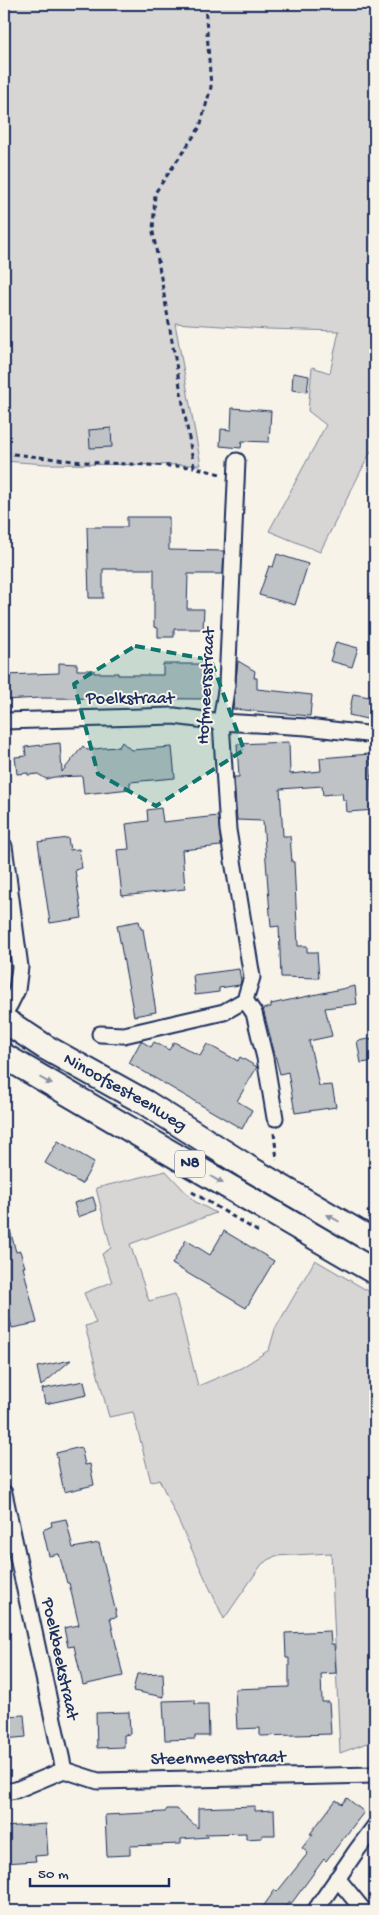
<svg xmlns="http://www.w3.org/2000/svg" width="379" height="1915" font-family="'Gochi Hand',sans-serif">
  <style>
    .green { fill: #d7d6d4; stroke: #798299 }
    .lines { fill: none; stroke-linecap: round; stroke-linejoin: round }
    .stream { stroke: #727c95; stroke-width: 5.5 }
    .building { fill: #c0c3c5; stroke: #1b2f5e }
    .street-casing { stroke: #1b2f5e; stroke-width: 19 }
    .primary-casing { stroke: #1b2f5e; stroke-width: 28 }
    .path { stroke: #1b2f5e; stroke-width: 3; stroke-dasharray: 5 4; stroke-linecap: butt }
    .street { stroke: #f7f3e8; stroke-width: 15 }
    .primary { stroke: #f7f3e8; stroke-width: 24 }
    .oneway { fill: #8991a3 }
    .marked { fill: #0f766e; fill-opacity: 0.2; stroke: #0f766e; stroke-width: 4; stroke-dasharray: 10 6; stroke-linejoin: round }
    .labels { text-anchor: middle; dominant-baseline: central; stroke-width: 4; stroke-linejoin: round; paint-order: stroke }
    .shield { fill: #f7f3e8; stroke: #5d6a87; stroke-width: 1 }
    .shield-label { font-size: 16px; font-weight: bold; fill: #1b2f5e }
    .street-label { font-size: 18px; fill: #1b2f5e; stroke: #f7f3e8 }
  </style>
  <rect width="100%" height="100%" fill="#f7f3e8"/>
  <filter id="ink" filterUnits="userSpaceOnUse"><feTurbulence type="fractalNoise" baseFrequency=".02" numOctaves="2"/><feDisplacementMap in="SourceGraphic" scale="10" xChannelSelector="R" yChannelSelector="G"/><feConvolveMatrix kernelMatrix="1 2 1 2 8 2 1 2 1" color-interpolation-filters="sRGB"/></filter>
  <g filter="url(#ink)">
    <path class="green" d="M4 4H375V453L371 451 320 552 269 531 326 425 308 411 312 367 330 373 339 331 268 329 175 323 201 465 46 464 4 461Z
      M166 1171 194 1201 216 1213 130 1244 149 1301 175 1294 198 1386 241 1368 269 1350 275 1329 315 1260 375 1295V1740L340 1753 331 1553 275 1556 262 1564 224 1619 159 1479 151 1482 133 1412 109 1417 85 1326 96 1323 84 1293 112 1282 102 1254 111 1248 96 1188Z"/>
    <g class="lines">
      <path class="stream" d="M375 1411V1419"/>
    </g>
    <path class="building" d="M293 373 309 376 307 392 292 390Z
      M232 408 271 411 269 442 242 441 241 448 220 446 221 429 231 430Z
      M111 428 112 447 90 448 89 430Z
      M127 517H169V550L224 551 223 574H188L187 609H204L203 629H174V637H158V628L154 627V569H103V598H89L87 527H127Z
      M277 554 308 564 295 605 259 595 269 566 273 567Z
      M336 642 358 648 352 667 330 661Z
      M238 661 255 671 254 678H257V689L312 695 310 716 233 709Z
      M59 663 77 664V670H94V673H118V675H163V664H205L204 699 40 698 4 700V675L59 673Z
      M353 694 375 698 371 720 349 715Z
      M122 742 131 750 172 747 175 778 130 782V789L84 794 82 776 54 777 46 779 38 774 28 775V773L17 774 15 757 26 756 25 747 60 743 62 772 83 746 87 750 103 748 119 747Z
      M289 742 290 774 321 771 320 758 370 754 372 791H375V810L347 812 346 800H343L342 793 323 795 322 786 280 789 283 836H290L292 862H294L298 946H307V952H317L319 978 281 977 279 926 271 927 263 821 237 820 234 777H239L237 744Z
      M161 808 163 822 218 816 221 846 182 850 185 889 122 896 117 850 129 849 126 824 148 821 147 810Z
      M68 838 70 850 79 849 82 868 75 870 82 918 50 923 38 842Z
      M139 921 141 929H143L156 1012 134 1016 117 925Z
      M239 969 241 980 240 985 219 988V992L195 995 193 975Z
      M355 986 357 1004 325 1008 332 1036 309 1041 319 1086 332 1085 336 1107 295 1113 288 1072 280 1074 263 1009 271 1007V1004Z
      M375 1038V1061L361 1063 357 1041Z
      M141 1041 151 1047 154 1042 169 1050 174 1042 200 1056 207 1044 238 1061 240 1057 257 1067 237 1101 252 1110 242 1129 129 1063Z
      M58 1141 94 1162 82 1184 45 1163Z
      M93 1197 97 1210 78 1217 74 1203Z
      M4 1223H8L16 1252 20 1251 25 1267H23L37 1323 12 1328 10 1319 4 1321Z
      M224 1231 274 1261 246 1308 172 1264 186 1240 210 1255Z
      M71 1360 41 1386 37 1367Z
      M84 1381 87 1395 45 1404 42 1389Z
      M81 1447 85 1465 90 1464 94 1485 64 1492 56 1453Z
      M66 1519 73 1548 99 1543 117 1617 110 1618 123 1676 83 1685 74 1646 68 1647 64 1628 79 1625 69 1583H67L59 1554 49 1556 43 1530 52 1526 51 1522Z
      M330 1631 331 1644H334L336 1673 321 1674 322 1702H329L331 1734 260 1736V1728L237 1729 235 1689 289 1687V1658H286L285 1633Z
      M163 1673 164 1697 133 1691 137 1674Z
      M195 1700V1704H208L209 1736H195V1739L165 1740 163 1701Z
      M129 1712 130 1734 124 1735V1747L97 1748 96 1713Z
      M24 1715 26 1737 4 1739V1716Z
      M347 1798 364 1812 326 1861 324 1859 291 1904 289 1902 282 1911H260L275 1890 277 1892 308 1853 302 1848 313 1834H310L336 1800 342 1804Z
      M255 1806V1811L274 1810 275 1835H262V1838L246 1839V1833L205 1834 208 1837 181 1839V1844L130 1846V1855L107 1856 105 1815 165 1812 167 1809H177L198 1828V1808Z
      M46 1824 48 1855 35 1856 36 1861 4 1863V1827Z"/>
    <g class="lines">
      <g class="street-casing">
        <path id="street" d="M4 721 174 716 221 722 307 727 375 735
          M4 846 20 967 17 990 10 1004 4 1014
          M245 1000 254 1013 265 1058 275 1118
          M100 1034 124 1035 224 1012 245 1000 252 977 228 830 221 722 227 684 237 461
          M4 1493 64 1770
          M64 1770 98 1781 375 1775
          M4 1792 16 1790 64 1770
          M337 1878 364 1911
          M315 1911 357 1850 375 1826"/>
      </g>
      <g class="primary-casing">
        <g id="primary">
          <path id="s1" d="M4 1020 45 1047 146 1103 247 1167 375 1242"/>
          <path d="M4 1056 375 1272"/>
        </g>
      </g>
      <path class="path" d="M205 4 211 87 200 127 155 193 153 232 194 467 220 474
        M4 453 83 462 194 467
        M274 1133 277 1160
        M192 1192 257 1231 262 1232
        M367 1211 375 1215"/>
      <use href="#street" class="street"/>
      <use href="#primary" class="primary"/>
    </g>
    <defs><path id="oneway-solid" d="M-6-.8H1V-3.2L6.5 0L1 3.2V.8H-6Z" transform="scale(1.25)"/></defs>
    <g class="oneway">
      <use href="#oneway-solid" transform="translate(46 1081) rotate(30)"/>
      <use href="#oneway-solid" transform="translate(217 1180) rotate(30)"/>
      <use href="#oneway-solid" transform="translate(333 1218) rotate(-150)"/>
    </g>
  </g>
  <path class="marked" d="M135 646 211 660 244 750 156 806 98 774 74 684Z"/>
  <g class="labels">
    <rect class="shield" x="175" y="1150.5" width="30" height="27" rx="4"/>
    <g class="shield-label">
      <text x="190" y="1164">N8</text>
    </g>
    <g class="street-label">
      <text transform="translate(207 686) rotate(-87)">Hofmeersstraat</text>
      <text x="130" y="699">Poelkstraat</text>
      <text stroke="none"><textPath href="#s1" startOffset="141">Ninoofsesteenweg</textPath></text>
      <text transform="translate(59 1659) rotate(78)">Poelkbeekstraat</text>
      <text transform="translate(218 1759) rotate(-1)">Steenmeersstraat</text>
    </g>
  </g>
  <rect width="379" height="1915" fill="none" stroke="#f7f3e8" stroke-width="20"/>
  <rect x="10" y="10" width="359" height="1895" fill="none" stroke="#1b2f5e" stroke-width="2" filter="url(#ink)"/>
  <path d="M30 1878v8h139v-8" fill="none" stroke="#1b2f5e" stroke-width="2.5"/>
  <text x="38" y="1878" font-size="15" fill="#1b2f5e" stroke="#f7f3e8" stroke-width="4" paint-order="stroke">50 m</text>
</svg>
